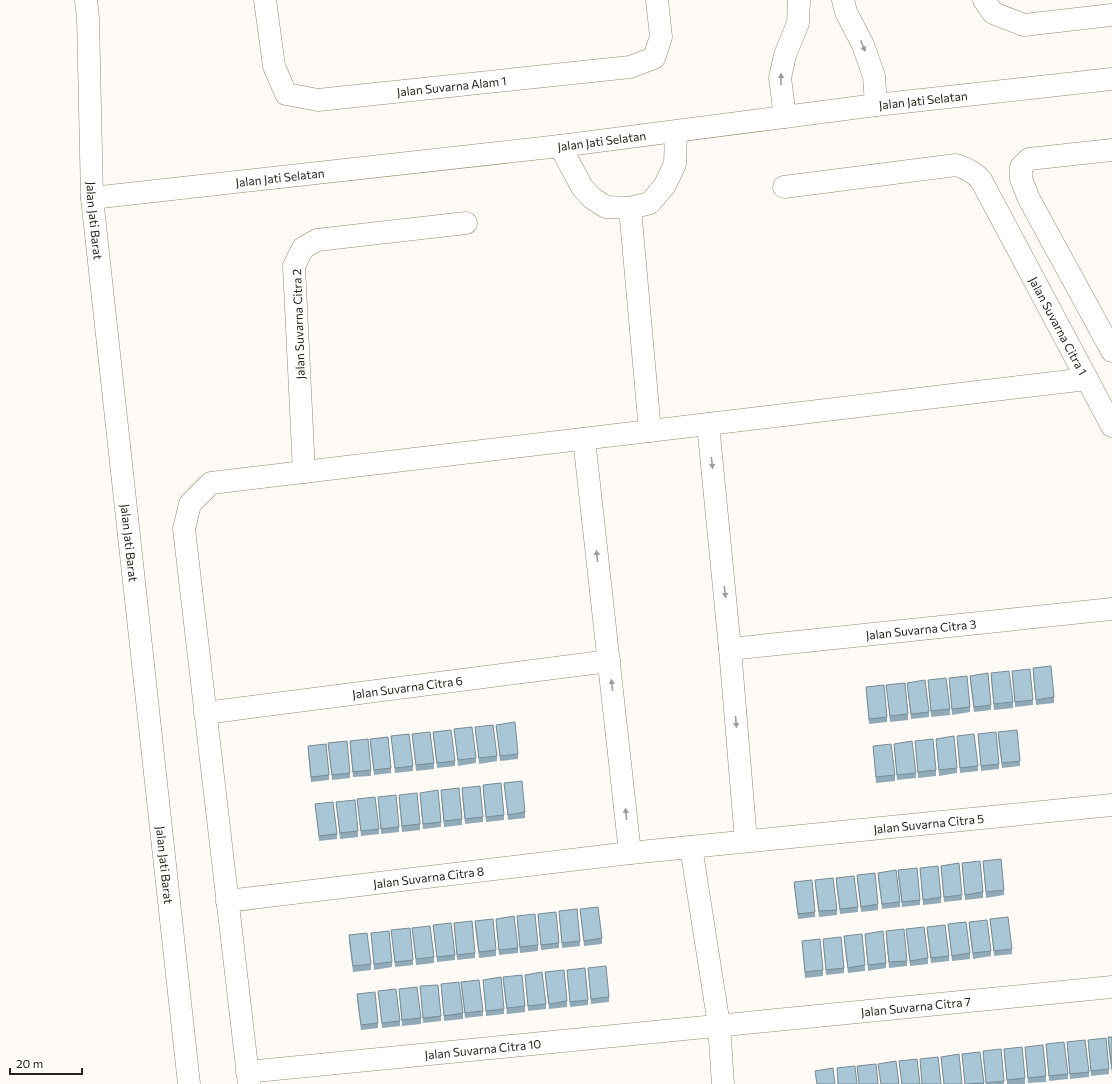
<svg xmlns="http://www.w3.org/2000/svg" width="1112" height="1084" font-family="Commissioner,sans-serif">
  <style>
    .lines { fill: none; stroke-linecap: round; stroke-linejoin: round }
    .minor-casing { stroke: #958970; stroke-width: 23 }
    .minor { stroke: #fff; stroke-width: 22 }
    .wall { fill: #90aab7 }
    .building { fill: #a8c6d5; stroke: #768b95 }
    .oneway { fill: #9f9c98 }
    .labels { text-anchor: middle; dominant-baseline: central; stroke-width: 3; stroke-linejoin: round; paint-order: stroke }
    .street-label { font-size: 12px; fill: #29241a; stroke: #fff }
  </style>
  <rect width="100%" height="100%" fill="#fefbf6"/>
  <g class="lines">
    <g class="minor-casing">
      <g id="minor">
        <path id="s1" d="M86 0 88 18 92 198 189 1084"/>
        <path id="s2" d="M265 0 274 66 286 94 318 100 630 67 654 58 661 37 657 0"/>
        <path d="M843 0 846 12 863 45 874 76 876 105"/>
        <path d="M984 0 993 13 1024 25 1112 15"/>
        <path d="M785 117 780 78 785 55 798 23 799 0"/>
        <path d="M560 146 582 187 592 198 606 207 630 208 650 203 665 185 675 164 676 132"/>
        <path d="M1112 150 1029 159 1021 167V179L1029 199 1112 351"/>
        <path id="s3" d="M784 187 956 165C966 168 974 172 981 180L1112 426"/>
        <path id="s4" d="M92 198 560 146 876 105 1112 79"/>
        <path d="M630 208 650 431"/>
        <path d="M708 424 730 649 746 841"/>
        <path d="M584 439 630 853"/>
        <path d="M304 472 294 266 303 248 317 240 466 223"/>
        <path id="s5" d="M730 649 1112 609"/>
        <path id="s6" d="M205 713 609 661"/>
        <path d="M691 847 719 1025 723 1084"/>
        <path id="s7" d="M227 901 630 853 1112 805"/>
        <path id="s8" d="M247 1072 1112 987"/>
        <path d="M249 1084 184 529 190 504 211 483 1087 379"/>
      </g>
    </g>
    <use href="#minor" class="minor"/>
  </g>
  <path class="wall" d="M1033 668 1054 697V703L1036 705 1033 674Z
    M1012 671 1033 700V705L1015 707 1012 676Z
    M991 673 1013 702V708L994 710 991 679Z
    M970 676 991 705V710L974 712 970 681Z
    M949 678 970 707V712L952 715Z
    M928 680 950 709V715L931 717Z
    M907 683 929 712V717L911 719Z
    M886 685 908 714V720L890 722Z
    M866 687 887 717V722L869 724Z
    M496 725 518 754V759L500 761Z
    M475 727 497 756V761L479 764Z
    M454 729 476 758V763L458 766Z
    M433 732 455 761V766L437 768 433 737Z
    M998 732 1020 761V766L1002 768 998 737Z
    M412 734 434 763V769L416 771Z
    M978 734 999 764V769L981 771Z
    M391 736 413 766V771L395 773Z
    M957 736 978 766V771L960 773Z
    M370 739 391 768V773L374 775 370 744Z
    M936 739 957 768V773L939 776Z
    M350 741 371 770V776L353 777 350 746Z
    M915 741 936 770V776L918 778Z
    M328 743 350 773V778L332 780Z
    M894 744 916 773V778L897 780Z
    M308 746 329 775V780L311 782 308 751Z
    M873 746 895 775V781L876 783Z
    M504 783 525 812V818L508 820Z
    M483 785 504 815V820L486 822 483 791Z
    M462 788 483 817V822L465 824 462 793Z
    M441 790 462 819V825L444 827 441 795Z
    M420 793 441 822V827L423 829 420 798Z
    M399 795 420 824V830L402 832 399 800Z
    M378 797 399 827V832L381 834Z
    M357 799 379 829V834L361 836Z
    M336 802 358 831V837L340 839Z
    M315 804 337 834V839L319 841Z
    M983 861 1004 890V895L986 898Z
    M962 863 983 892V898L965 900Z
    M941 866 962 895V900L944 902Z
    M920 868 941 897V903L923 905Z
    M898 870 920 900V905L902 907 898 876Z
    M878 873 900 902V907L882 909 878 878Z
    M857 875 878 904V910L861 912 857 880Z
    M836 878 858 907V912L840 914 836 883Z
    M815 880 837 910V915L819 917 815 885Z
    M794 882 815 912V917L798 919Z
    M580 909 602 938V944L584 946Z
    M559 911 580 941V946L562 948 559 917Z
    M538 914 559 943V948L541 950 538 919Z
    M517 916 538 945V951L520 953 517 921Z
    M496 919 518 948V953L499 955 496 924Z
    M990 919 1012 949V954L994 956Z
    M475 921 496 950V956L479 958 475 926Z
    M969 922 991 951V956L973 959 969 927Z
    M454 923 475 953V958L457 960Z
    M948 924 970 953V959L952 961Z
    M433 925 455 955V960L437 962Z
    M927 927 949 956V961L931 963 927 932Z
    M412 928 434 957V963L416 965Z
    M906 929 928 958V964L910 966Z
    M391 930 413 960V965L395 967Z
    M886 931 907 961V966L889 968 886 937Z
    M371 933 392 962V967L374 970Z
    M865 934 886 963V968L868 971Z
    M349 935 371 964V970L353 972 349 941Z
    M844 936 865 965V971L848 973 844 941Z
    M823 939 844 968V973L826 975Z
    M802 941 823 970V976L805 978Z
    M588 968 609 997V1002L591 1004Z
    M567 970 588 1000V1005L570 1007Z
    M545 972 567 1001V1007L549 1009 545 977Z
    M525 975 546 1004V1009L528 1011Z
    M503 977 525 1006V1012L507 1014 503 982Z
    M483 980 504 1009V1014L486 1016Z
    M461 982 483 1011V1016L465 1018 461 987Z
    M441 984 463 1013V1019L444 1021Z
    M420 986 441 1016V1021L423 1023Z
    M399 989 421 1018V1024L402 1026Z
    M378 991 400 1021V1026L382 1028Z
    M357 994 378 1023V1028L361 1030 357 999Z
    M1108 1037H1112V1074L1108 1043Z
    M1088 1040 1109 1069V1074L1091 1076Z
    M1067 1042 1089 1072V1077L1070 1079Z
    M1046 1044 1068 1074V1079L1049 1081Z
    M1025 1047 1046 1076V1082L1028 1083 1025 1052Z
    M1004 1049 1025 1078V1084H1007L1004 1055Z
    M983 1051 1004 1081V1084H986L983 1057Z
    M980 1052 984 1084H965L962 1054Z
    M941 1057 962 1084H944Z
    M920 1059 941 1084H922Z"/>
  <path class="building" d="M1051 666 1054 697 1036 700 1033 668Z
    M1030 669 1033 700 1015 702 1012 671Z
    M1009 671 1013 702 994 704 991 673Z
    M988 673 991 705 974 707 970 676Z
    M967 676 970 707 952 709 949 678Z
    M946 678 950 709 931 711 928 680Z
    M925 680 929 712 911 714 907 683Z
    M905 683 908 714 890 716 886 685Z
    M884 685 887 717 869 719 866 687Z
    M515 722 518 754 500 756 496 725Z
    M493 725 497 756 479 758 475 727Z
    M472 727 476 758 458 760 454 729Z
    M451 730 455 761 437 763 433 732Z
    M1017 730 1020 761 1002 763 998 732Z
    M430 732 434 763 416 765 412 734Z
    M996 732 999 764 981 766 978 734Z
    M409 734 413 766 395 768 391 736Z
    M974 734 978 766 960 768 957 736Z
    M954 736 957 768 939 770 936 739Z
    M388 737 391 768 374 770 370 739Z
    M368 739 371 770 353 772 350 741Z
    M933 739 936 770 918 772 915 741Z
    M347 741 350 773 332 775 328 743Z
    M912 741 916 773 897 775 894 744Z
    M326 744 329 775 311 777 308 746Z
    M891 744 895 775 876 777 873 746Z
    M522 781 525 812 508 815 504 783Z
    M501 783 504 815 486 817 483 785Z
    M480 786 483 817 465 819 462 788Z
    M459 788 462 819 444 821 441 790Z
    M438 790 441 822 423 824 420 793Z
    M417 793 420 824 402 826 399 795Z
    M396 795 399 827 381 829 378 797Z
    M375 797 379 829 361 831 357 799Z
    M355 800 358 831 340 833 336 802Z
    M333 802 337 834 319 836 315 804Z
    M1001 859 1004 890 986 892 983 861Z
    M980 861 983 892 965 895 962 863Z
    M959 863 962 895 944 897 941 866Z
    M938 866 941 897 923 900 920 868Z
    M917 868 920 900 902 902 898 870Z
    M896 870 900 902 882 904 878 873Z
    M875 873 878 904 861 907 857 875Z
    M854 876 858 907 840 909 836 878Z
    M833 878 837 910 819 911 815 880Z
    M812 880 815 912 798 914 794 882Z
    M598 907 602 938 584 941 580 909Z
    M577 909 580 941 562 943 559 911Z
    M556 912 559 943 541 945 538 914Z
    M535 914 538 945 520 947 517 916Z
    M514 916 518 948 499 950 496 919Z
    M1008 917 1012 949 994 951 990 919Z
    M493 919 496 950 479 952 475 921Z
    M987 920 991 951 973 953 969 922Z
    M472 921 475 953 457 955 454 923Z
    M966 922 970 953 952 956 948 924Z
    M451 923 455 955 437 957 433 925Z
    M945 925 949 956 931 958 927 927Z
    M430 926 434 957 416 959 412 928Z
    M924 927 928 958 910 961 906 929Z
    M410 928 413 960 395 962 391 930Z
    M904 929 907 961 889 962 886 931Z
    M389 931 392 962 374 964 371 933Z
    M883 931 886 963 868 965 865 934Z
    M367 933 371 964 353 966 349 935Z
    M862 934 865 965 848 968 844 936Z
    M841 937 844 968 826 970 823 939Z
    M820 939 823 970 805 972 802 941Z
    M606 966 609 997 591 999 588 968Z
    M585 968 588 1000 570 1002 567 970Z
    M564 970 567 1001 549 1004 545 972Z
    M542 972 546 1004 528 1006 525 975Z
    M522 975 525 1006 507 1008 503 977Z
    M501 977 504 1009 486 1011 483 980Z
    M479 980 483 1011 465 1013 461 982Z
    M459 982 463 1013 444 1016 441 984Z
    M438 985 441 1016 423 1018 420 986Z
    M417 987 421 1018 402 1020 399 989Z
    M396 989 400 1021 382 1023 378 991Z
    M375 992 378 1023 361 1025 357 994Z
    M1108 1037H1112V1069Z
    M1106 1038 1109 1069 1091 1071 1088 1040Z
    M1085 1040 1089 1072 1070 1074 1067 1042Z
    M1064 1042 1068 1074 1049 1076 1046 1044Z
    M1043 1045 1046 1076 1028 1078 1025 1047Z
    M1022 1047 1025 1078 1007 1080 1004 1049Z
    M1001 1049 1004 1081 986 1083 983 1051Z
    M980 1052 984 1083 965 1084 962 1054Z
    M959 1054 962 1084H944L941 1057Z
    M938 1057 941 1084H922L920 1059Z
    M917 1059 920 1084H902L899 1061Z
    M896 1061 899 1084H881L878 1064Z
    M876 1064 878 1084H859L857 1066Z
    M855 1066 857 1084H838L837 1068Z
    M833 1068 835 1084H817L815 1071Z"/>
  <defs><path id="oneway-solid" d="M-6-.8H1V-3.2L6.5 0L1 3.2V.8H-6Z"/></defs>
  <g class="oneway">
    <use href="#oneway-solid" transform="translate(863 46) rotate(68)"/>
    <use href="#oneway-solid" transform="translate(781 79) rotate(-89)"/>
    <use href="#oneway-solid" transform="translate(712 463) rotate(84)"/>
    <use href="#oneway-solid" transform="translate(597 556) rotate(-96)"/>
    <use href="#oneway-solid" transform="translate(725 592) rotate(84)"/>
    <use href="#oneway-solid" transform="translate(612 685) rotate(-96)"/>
    <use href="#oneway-solid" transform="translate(736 722) rotate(85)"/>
    <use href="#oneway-solid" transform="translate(626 814) rotate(-96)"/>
  </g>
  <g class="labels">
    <g class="street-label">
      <text stroke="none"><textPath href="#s2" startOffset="264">Jalan Suvarna Alam 1</textPath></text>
      <text stroke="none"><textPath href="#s4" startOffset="837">Jalan Jati Selatan</textPath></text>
      <text stroke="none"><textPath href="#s4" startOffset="513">Jalan Jati Selatan</textPath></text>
      <text stroke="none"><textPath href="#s4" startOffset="189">Jalan Jati Selatan</textPath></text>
      <text stroke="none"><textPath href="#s1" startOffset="221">Jalan Jati Barat</textPath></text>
      <text transform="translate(298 324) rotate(-92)">Jalan Suvarna Citra 2</text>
      <text stroke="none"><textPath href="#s3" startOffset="368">Jalan Suvarna Citra 1</textPath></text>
      <text stroke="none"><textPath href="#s1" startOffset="545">Jalan Jati Barat</textPath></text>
      <text stroke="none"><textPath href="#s5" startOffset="192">Jalan Suvarna Citra 3</textPath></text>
      <text stroke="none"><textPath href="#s6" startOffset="204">Jalan Suvarna Citra 6</textPath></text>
      <text stroke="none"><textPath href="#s7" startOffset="706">Jalan Suvarna Citra 5</textPath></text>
      <text stroke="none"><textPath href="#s1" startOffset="869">Jalan Jati Barat</textPath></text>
      <text stroke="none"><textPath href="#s7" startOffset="203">Jalan Suvarna Citra 8</textPath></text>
      <text stroke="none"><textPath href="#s8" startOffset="672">Jalan Suvarna Citra 7</textPath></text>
      <text stroke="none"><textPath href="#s8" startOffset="237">Jalan Suvarna Citra 10</textPath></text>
    </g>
  </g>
  <path d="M10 1068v6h72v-6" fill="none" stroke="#29241a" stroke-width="2"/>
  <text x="16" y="1068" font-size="12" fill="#29241a" stroke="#ffffff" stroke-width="3" paint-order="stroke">20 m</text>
</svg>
